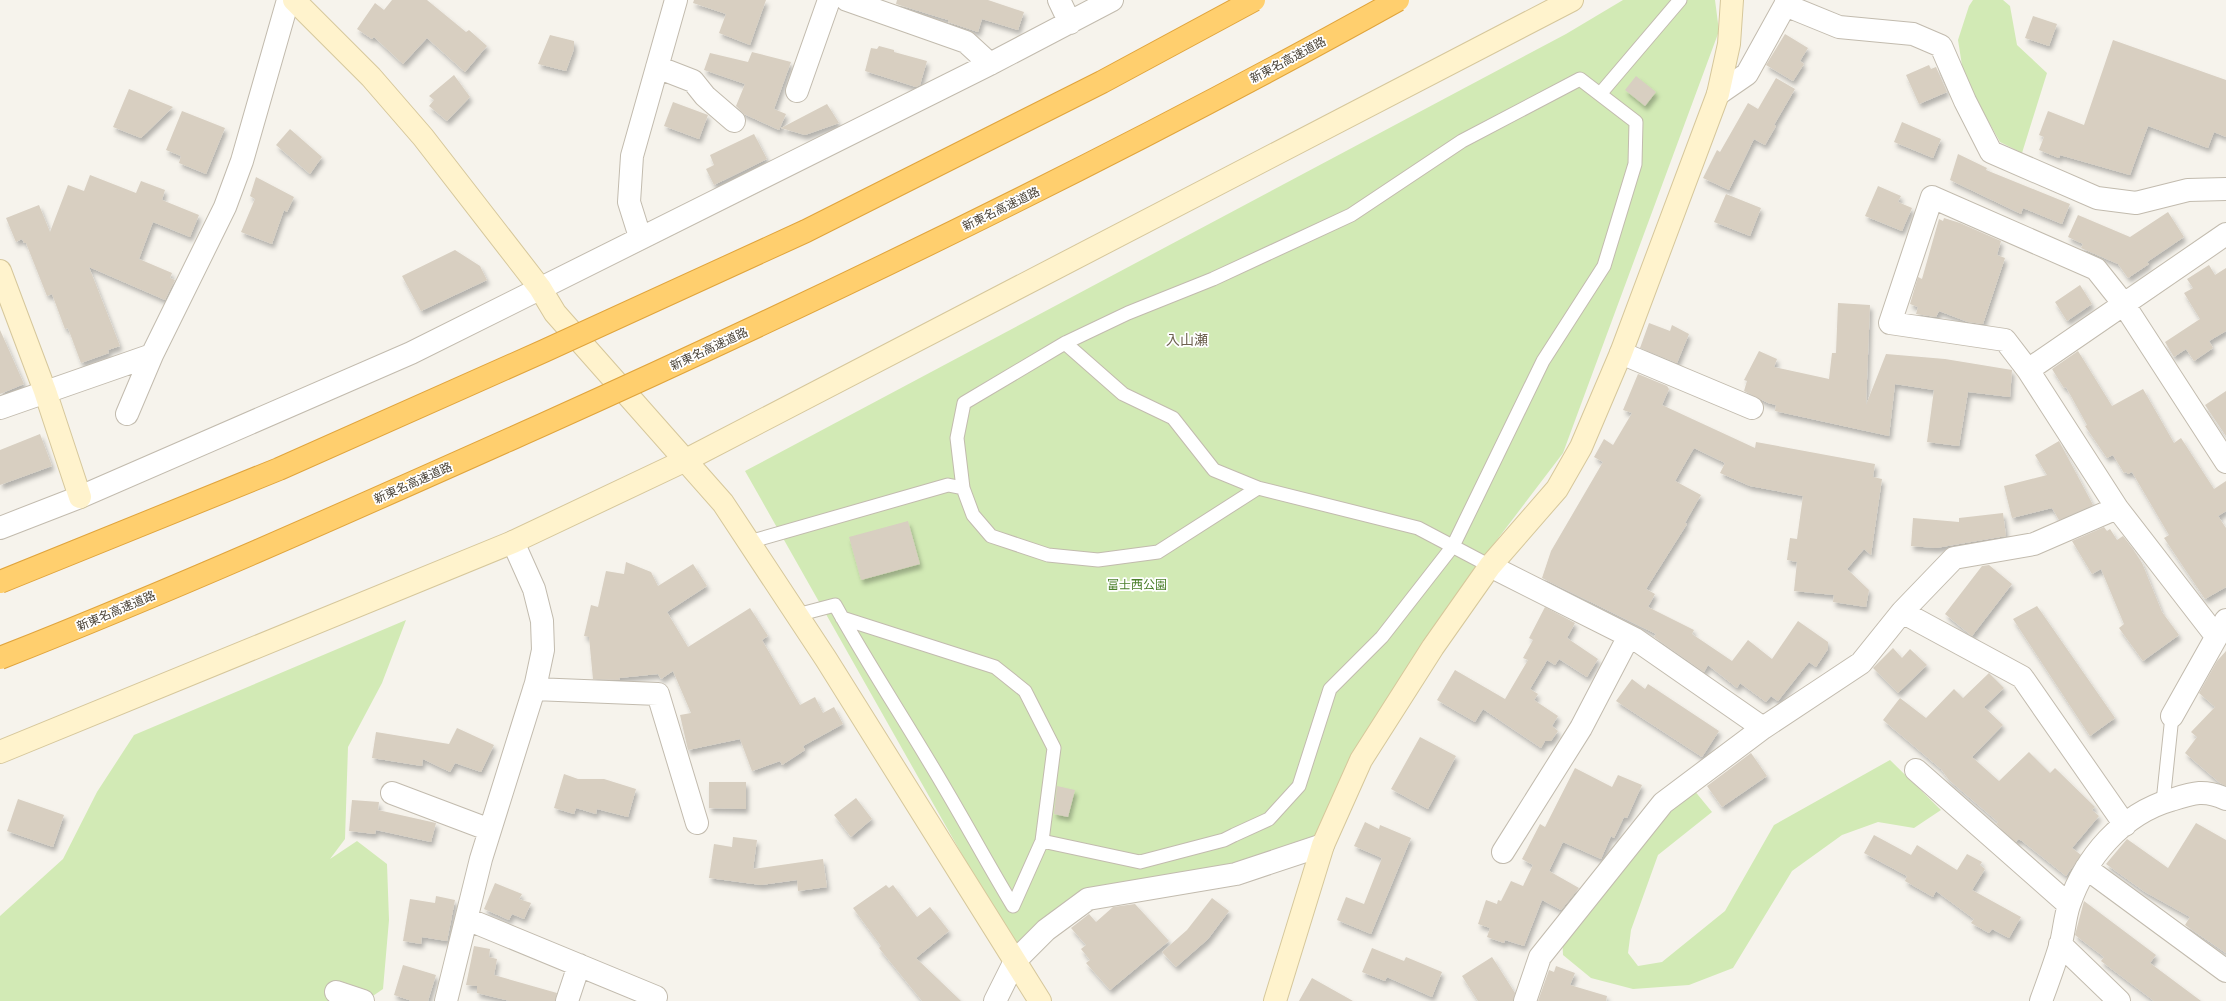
<svg xmlns="http://www.w3.org/2000/svg" width="2226" height="1001" viewBox="0 0 2226 1001" font-family="Raleway,'Noto Sans JP',sans-serif">
	<defs>
		<filter id="shadow"><feDropShadow dx="2.5" dy="4.5" stdDeviation="2" flood-color="#0004"/></filter>
	</defs>
	<rect width="100%" height="100%" fill="#f6f3ec"/>
	<!-- green -->
	<path fill="#d2eab5" d="M 1623,0 L 1715,0 L 1719,31 L 1563,453 L 1487,553 L 1315,847 L 1090,891 L 1016,950 L 745,471 L 1566,34 Z
		M 1973,0 L 2003,0 L 2010,6 L 2017,45 L 2047,73 L 2022,153 L 2000,142 L 1964,78 L 1958,40 L 1969,6 Z
		M 406,620 L 382,683 L 348,747 L 345,839 L 330,859 L 357,841 L 387,864 L 389,920 L 383,989 L 367,1000 L 358,1001 L 0,1001 L 0,916 L 63,859 L 97,792 L 134,735 Z
		M 1890,760 L 1941,810 L 1914,828 L 1878,822 L 1842,835 L 1792,871 L 1733,968 L 1689,985 L 1633,989 L 1591,978 L 1563,955 L 1562,935 L 1689,784 L 1712,812 L 1658,855 L 1631,930 L 1628,953 L 1638,966 L 1662,962 L 1725,911 L 1774,825 Z"/>
	<!-- building -->
	<path fill="#d8cfc1" filter="url(#shadow)" d="M 392,0 L 427,0 L 466,32 L 469,30 L 487,46 L 465,72 L 427,38 L 403,64 L 374,37 L 372,39 L 357,29 L 375,3 L 384,10 Z
		M 694,0 L 766,0 L 750,45 L 719,33 L 726,14 L 693,3 Z
		M 897,0 L 988,0 L 1024,12 L 1018,30 L 982,19 L 978,32 L 948,22 L 948,20 L 896,4 Z
		M 2033,16 L 2057,24 L 2049,46 L 2025,38 Z
		M 1785,34 L 1808,48 L 1800,61 L 1804,64 L 1793,81 L 1766,65 Z
		M 550,35 L 574,41 L 574,49 L 566,71 L 538,64 Z
		M 2113,40 L 2226,80 L 2226,137 L 2214,132 L 2208,148 L 2148,126 L 2130,175 L 2060,155 L 2059,158 L 2039,150 L 2044,137 L 2039,135 L 2048,111 L 2084,125 Z
		M 879,46 L 894,50 L 894,52 L 927,61 L 920,85 L 916,87 L 865,71 L 871,48 L 877,49 Z
		M 752,52 L 791,62 L 774,109 L 786,114 L 779,130 L 744,114 L 736,106 L 745,84 L 704,70 L 710,53 L 748,62 Z
		M 1929,65 L 1931,69 L 1936,67 L 1947,92 L 1919,104 L 1906,75 Z
		M 454,75 L 470,97 L 447,121 L 429,106 L 434,100 L 429,96 Z
		M 1636,76 L 1656,92 L 1645,106 L 1625,90 Z
		M 1776,78 L 1795,89 L 1774,125 L 1776,126 L 1765,145 L 1754,139 L 1729,190 L 1703,178 L 1717,150 L 1720,152 L 1748,103 L 1758,109 Z
		M 129,89 L 173,107 L 141,138 L 113,127 Z
		M 673,102 L 708,115 L 699,139 L 664,126 Z
		M 827,104 L 839,123 L 805,135 L 781,128 Z
		M 182,111 L 225,128 L 206,174 L 179,163 L 181,156 L 166,150 Z
		M 1902,122 L 1941,139 L 1933,158 L 1894,142 Z
		M 290,129 L 322,157 L 310,174 L 276,145 Z
		M 754,134 L 767,159 L 714,185 L 706,169 L 714,165 L 710,155 Z
		M 1958,154 L 1987,168 L 1986,170 L 2070,204 L 2062,224 L 2023,208 L 2021,214 L 1950,180 Z
		M 90,175 L 136,193 L 141,181 L 165,190 L 162,200 L 199,215 L 190,237 L 153,222 L 139,259 L 172,273 L 170,278 L 175,280 L 165,300 L 89,267 L 120,346 L 108,350 L 109,353 L 81,363 L 68,328 L 65,329 L 52,294 L 47,296 L 26,243 L 24,243 L 22,239 L 16,242 L 6,218 L 39,205 L 50,232 L 68,185 L 84,191 Z
		M 256,177 L 294,197 L 287,212 L 284,210 L 272,244 L 241,232 L 255,199 L 250,196 Z
		M 1878,186 L 1901,196 L 1898,202 L 1912,208 L 1902,231 L 1865,216 Z
		M 1726,194 L 1761,208 L 1750,236 L 1714,222 Z
		M 2168,212 L 2184,237 L 2147,262 L 2149,264 L 2128,278 L 2118,264 L 2081,248 L 2083,244 L 2068,237 L 2078,215 L 2130,237 Z
		M 1944,218 L 1960,223 L 2001,241 L 1997,255 L 2005,258 L 1983,324 L 1968,322 L 1939,311 L 1936,317 L 1916,314 L 1918,307 L 1910,304 L 1918,277 L 1922,279 L 1939,219 L 1943,221 Z
		M 455,250 L 480,266 L 487,280 L 421,311 L 402,276 Z
		M 2209,265 L 2215,275 L 2226,268 L 2226,331 L 2209,341 L 2213,348 L 2194,361 L 2186,349 L 2174,357 L 2165,342 L 2200,319 L 2184,293 L 2193,288 L 2187,279 Z
		M 2080,285 L 2092,304 L 2067,321 L 2055,302 Z
		M 1838,303 L 1870,305 L 1866,405 L 1886,354 L 1945,359 L 2012,370 L 2010,397 L 1968,392 L 1959,446 L 1927,442 L 1934,390 L 1895,384 L 1889,436 L 1775,411 L 1776,405 L 1768,403 L 1744,391 L 1747,381 L 1744,380 L 1759,351 L 1777,359 L 1774,367 L 1829,379 L 1832,353 L 1836,353 Z
		M 1649,323 L 1670,331 L 1672,325 L 1689,334 L 1677,363 L 1640,348 Z
		M 0,330 L 24,384 L 0,394 Z
		M 2078,351 L 2112,406 L 2143,389 L 2174,443 L 2181,438 L 2214,489 L 2226,481 L 2226,511 L 2218,516 L 2226,528 L 2226,587 L 2205,599 L 2164,538 L 2169,535 L 2132,472 L 2128,474 L 2126,472 L 2124,473 L 2113,455 L 2107,458 L 2085,426 L 2087,425 L 2066,387 L 2064,388 L 2052,369 Z
		M 1638,374 L 1667,386 L 1669,389 L 1662,405 L 1755,448 L 1756,442 L 1875,464 L 1873,477 L 1882,479 L 1871,555 L 1864,549 L 1847,569 L 1869,590 L 1866,607 L 1833,602 L 1834,595 L 1794,591 L 1797,562 L 1787,560 L 1790,538 L 1797,539 L 1803,496 L 1750,486 L 1720,473 L 1725,463 L 1694,448 L 1675,481 L 1701,495 L 1685,523 L 1687,524 L 1646,589 L 1655,594 L 1648,607 L 1694,630 L 1692,634 L 1732,661 L 1748,640 L 1772,659 L 1798,621 L 1828,642 L 1828,649 L 1816,667 L 1809,662 L 1778,701 L 1771,696 L 1766,702 L 1740,683 L 1737,688 L 1708,665 L 1704,672 L 1654,637 L 1656,634 L 1542,578 L 1551,551 L 1603,462 L 1594,457 L 1604,439 L 1613,445 L 1632,413 L 1623,410 Z
		M 2226,391 L 2226,436 L 2205,405 Z
		M 40,434 L 52,466 L 0,485 L 0,450 Z
		M 2059,441 L 2093,505 L 2059,520 L 2052,508 L 2012,518 L 2004,486 L 2047,475 L 2035,455 Z
		M 2003,513 L 2006,536 L 1936,548 L 1911,546 L 1913,518 L 1959,522 L 1959,518 Z
		M 908,521 L 920,564 L 861,580 L 849,537 Z
		M 2104,527 L 2107,531 L 2110,529 L 2117,540 L 2123,536 L 2133,549 L 2142,563 L 2162,612 L 2179,635 L 2143,661 L 2119,628 L 2124,624 L 2101,569 L 2092,574 L 2072,541 Z
		M 626,562 L 651,572 L 658,586 L 693,564 L 707,586 L 667,612 L 688,647 L 750,608 L 768,636 L 762,640 L 800,705 L 815,697 L 823,713 L 834,707 L 843,724 L 803,746 L 805,750 L 782,765 L 780,761 L 752,771 L 740,739 L 688,750 L 680,715 L 691,713 L 673,671 L 661,679 L 658,674 L 619,678 L 620,680 L 593,679 L 589,637 L 584,636 L 591,605 L 598,607 L 606,571 L 624,574 Z
		M 1989,565 L 2012,584 L 1972,636 L 1945,614 L 1982,566 Z
		M 2037,606 L 2115,718 L 2090,736 L 2013,619 Z
		M 1545,607 L 1575,623 L 1567,638 L 1598,659 L 1587,677 L 1559,659 L 1555,665 L 1547,660 L 1545,664 L 1530,689 L 1538,694 L 1534,700 L 1558,716 L 1552,726 L 1558,731 L 1551,741 L 1545,741 L 1541,748 L 1483,709 L 1475,722 L 1437,700 L 1455,670 L 1505,699 L 1528,660 L 1523,658 L 1533,640 L 1529,638 Z
		M 1893,648 L 1902,658 L 1910,649 L 1927,665 L 1898,693 L 1873,668 Z
		M 2226,651 L 2226,786 L 2220,783 L 2185,753 L 2197,737 L 2191,732 L 2215,707 L 2199,693 L 2217,661 Z
		M 1989,673 L 2004,688 L 1984,707 L 2003,725 L 1972,757 L 1999,781 L 2029,752 L 2050,773 L 2055,768 L 2095,807 L 2092,810 L 2099,816 L 2072,848 L 2081,855 L 2066,876 L 2022,841 L 2018,839 L 2016,842 L 1996,824 L 1998,822 L 1949,780 L 1941,769 L 1883,720 L 1900,698 L 1926,718 L 1954,689 L 1963,698 Z
		M 1632,679 L 1645,689 L 1648,684 L 1719,731 L 1702,757 L 1616,701 Z
		M 457,728 L 494,745 L 481,772 L 455,763 L 450,772 L 423,759 L 422,766 L 372,758 L 376,732 L 449,744 Z
		M 1420,737 L 1456,756 L 1428,809 L 1391,789 Z
		M 1751,753 L 1767,776 L 1722,807 L 1707,786 Z
		M 1575,768 L 1612,787 L 1618,775 L 1642,785 L 1627,818 L 1624,817 L 1614,838 L 1611,836 L 1601,859 L 1563,842 L 1549,871 L 1579,888 L 1561,910 L 1542,900 L 1524,946 L 1505,940 L 1504,943 L 1487,937 L 1490,928 L 1478,924 L 1486,900 L 1497,904 L 1498,900 L 1501,901 L 1511,881 L 1523,886 L 1533,865 L 1522,859 L 1540,824 L 1545,827 Z
		M 564,774 L 578,779 L 604,779 L 636,789 L 628,817 L 597,809 L 596,814 L 576,808 L 574,814 L 554,808 Z
		M 709,782 L 746,782 L 746,809 L 709,808 Z
		M 1057,786 L 1075,790 L 1068,817 L 1054,814 Z
		M 856,798 L 872,819 L 851,837 L 834,815 Z
		M 18,799 L 64,815 L 53,847 L 7,831 Z
		M 352,800 L 379,802 L 378,810 L 436,823 L 431,842 L 376,830 L 375,834 L 349,831 Z
		M 1365,822 L 1379,829 L 1380,825 L 1411,838 L 1371,934 L 1337,920 L 1346,897 L 1364,904 L 1382,858 L 1354,846 Z
		M 2196,823 L 2226,840 L 2226,953 L 2185,925 L 2190,917 L 2145,892 L 2106,864 L 2127,839 L 2168,868 Z
		M 1874,835 L 1911,855 L 1917,845 L 1957,870 L 1967,854 L 1982,862 L 1980,865 L 1985,869 L 1972,890 L 2021,917 L 2009,938 L 1992,929 L 1989,933 L 1971,923 L 1974,919 L 1936,891 L 1933,897 L 1905,881 L 1907,876 L 1864,853 Z
		M 733,837 L 757,840 L 753,869 L 823,859 L 827,887 L 798,891 L 797,880 L 761,885 L 709,878 L 714,844 L 732,847 Z
		M 495,883 L 522,894 L 519,899 L 531,903 L 524,919 L 512,914 L 509,920 L 484,909 Z
		M 886,885 L 889,888 L 893,885 L 917,917 L 930,907 L 949,931 L 916,958 L 961,1001 L 922,1001 L 879,948 L 881,946 L 853,908 Z
		M 436,896 L 455,900 L 447,941 L 422,937 L 421,944 L 403,941 L 410,899 L 435,903 Z
		M 1212,898 L 1229,911 L 1208,939 L 1176,967 L 1162,952 L 1187,930 Z
		M 2084,901 L 2156,955 L 2150,963 L 2201,1001 L 2154,1001 L 2101,961 L 2104,957 L 2075,935 Z
		M 1135,904 L 1169,941 L 1110,990 L 1086,963 L 1090,960 L 1081,949 L 1086,945 L 1071,928 L 1089,914 L 1096,922 L 1113,907 Z
		M 474,946 L 490,949 L 489,957 L 497,959 L 494,975 L 557,993 L 555,1001 L 510,1001 L 477,993 L 477,986 L 466,985 Z
		M 1372,948 L 1404,961 L 1406,957 L 1442,972 L 1432,997 L 1387,977 L 1385,981 L 1362,972 Z
		M 1492,957 L 1515,993 L 1513,1001 L 1478,1001 L 1462,976 Z
		M 403,965 L 436,975 L 428,1001 L 412,1001 L 394,995 Z
		M 1556,966 L 1575,973 L 1570,985 L 1607,996 L 1606,1001 L 1538,1001 L 1549,970 L 1554,972 Z
		M 1312,978 L 1353,1001 L 1299,1001 Z"/>
	<g fill="none" stroke-linecap="round" stroke-linejoin="round">
		<!-- lane casing -->
		<g stroke="#c2bbae" stroke-width="15">
			<path id="lane" d="M 1600,94 L 1680,0
				M 963,488 L 957,438 L 964,403 L 1065,343 L 1123,394 L 1173,418 L 1214,470 L 1258,488
				M 749,542 L 948,485 L 963,488 L 973,515 L 991,536 L 1048,555 L 1098,560 L 1158,552 L 1258,488 L 1418,528 L 1490,566
				M 797,615 L 835,605 C 870,668 910,728 946,790 C 969,829 990,868 1013,906 L 1042,841 L 1140,862 L 1224,840 L 1234,835 L 1269,819 L 1299,786 L 1330,689 L 1382,637 L 1453,546 L 1543,361 L 1604,266 L 1635,164 L 1636,122 L 1580,79 L 1462,141 L 1351,215 L 1213,279 L 1128,313 L 1065,343
				M 842,618 L 995,667 L 1025,691 L 1054,748 L 1042,841
				M 2163,802 L 2172,716"/>
		</g>
		<!-- street casing -->
		<g stroke="#c2bbae" stroke-width="24">
			<path id="street" d="M 847,0 L 966,42 L 990,64
				M 1059,0 L 1070,23
				M 1785,5 L 1839,27 L 1913,34 L 1941,46 L 1965,101 L 1991,152 L 2097,198 L 2136,203 L 2188,190 L 2226,189
				M 657,67 L 693,81 L 705,96 L 734,121
				M 797,91 L 829,0
				M 1718,94 L 1747,74 L 1788,0
				M 640,237 L 629,202 L 632,156 L 676,0
				M 1621,353 L 1752,408
				M 2028,370 L 2005,340 L 1890,323 L 1932,197 L 2096,269 L 2123,303 L 2226,462
				M 0,408 L 152,355
				M 127,414 L 152,355 L 225,207 L 242,161 L 288,0
				M 2117,508 L 2034,544 L 1954,558 L 1902,612 L 2022,677 L 2125,825
				M 0,528 L 80,497 L 411,353 L 990,64 L 1112,0
				M 1490,566 L 1635,639 L 1763,728
				M 2216,636 L 2117,508 L 2028,370 L 2226,234
				M 534,689 L 658,694 L 697,823
				M 2172,716 L 2226,620
				M 1916,770 L 2069,905
				M 392,793 L 490,830
				M 1503,852 L 1581,728 L 1629,636
				M 2086,868 L 2226,971
				M 467,919 L 656,997
				M 2060,944 L 2119,1001
				M 336,992 L 363,1001
				M 446,1001 L 481,859 L 536,683 L 543,650 L 542,621 L 534,589 L 513,542
				M 567,1001 L 579,965
				M 995,1001 L 1015,961 L 1046,930 L 1088,899 L 1236,874 L 1323,845
				M 1525,1001 L 1540,957 L 1663,803 L 1763,728 L 1861,663 L 1902,612
				M 2041,1001 C 2048,982 2055,963 2061,943 C 2064,931 2065,917 2069,905 C 2085,858 2122,814 2171,800 C 2193,793 2204,789 2226,799"/>
		</g>
		<!-- secondary casing -->
		<g stroke="#d6c79b" stroke-width="24">
			<path id="secondary" d="M 294,0 L 371,77 L 423,137 L 540,288 L 555,313 L 723,503 L 826,659 L 1040,1001
				M 0,271 L 45,391 L 80,497
				M 0,752 L 513,542 L 686,460 L 1572,0
				M 1275,1001 L 1323,845 L 1361,760 L 1433,647 L 1490,566 L 1557,489 L 1581,447 L 1621,353 L 1718,94 L 1729,44 L 1732,0"/>
		</g>
		<!-- lane -->
		<use href="#lane" stroke="#fff" stroke-width="13"/>
		<!-- street -->
		<use href="#street" stroke="#fff" stroke-width="22"/>
		<!-- secondary -->
		<use href="#secondary" stroke="#fff3cd" stroke-width="22"/>
		<!-- highway-bridge casing -->
		<g stroke="#e0a43c" stroke-width="24" stroke-linecap="butt">
			<path id="highway-bridge" d="M 0,582 L 279,469 L 544,351 L 806,231 L 1102,82 L 1254,0
				M 0,658 C 183,586 363,505 542,425 C 833,294 1120,155 1398,0"/>
		</g>
		<!-- highway-bridge -->
		<use href="#highway-bridge" stroke="#ffcf6e" stroke-width="22"/>
	</g>
	<g text-anchor="middle" stroke-width="3.5" stroke-linejoin="round" paint-order="stroke">
		<!-- street labels -->
		<g font-size="12" fill="#4b4439" stroke="#fff">
			<text transform="translate(1288 60) rotate(-28)" y="4">新東名高速道路</text>
			<text transform="translate(1001 209) rotate(-26)" y="4">新東名高速道路</text>
			<text transform="translate(709 349) rotate(-25)" y="4">新東名高速道路</text>
			<text transform="translate(413 483) rotate(-24)" y="4">新東名高速道路</text>
			<text transform="translate(116 611) rotate(-23)" y="4">新東名高速道路</text>
		</g>
		<!-- park labels -->
		<g font-size="12" fill="#4a7f2a" stroke="#fff">
			<text x="1137" y="589">富士西公園</text>
		</g>
		<!-- quarter labels -->
		<g font-size="14" fill="#6e6250" stroke="#fff">
			<text x="1187" y="345">入山瀬</text>
		</g>
	</g>
</svg>
